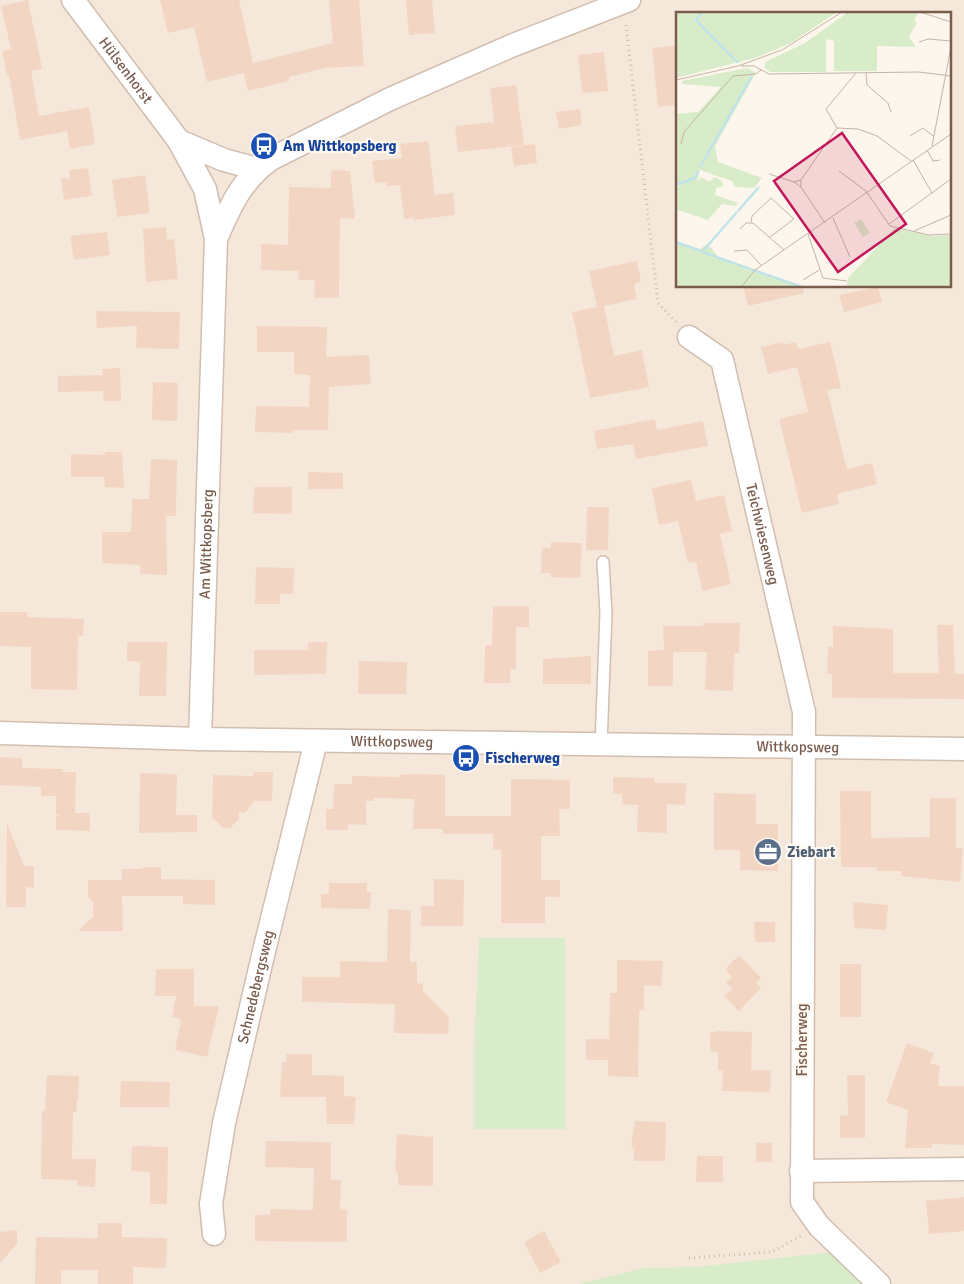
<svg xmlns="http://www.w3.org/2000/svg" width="964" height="1284" viewBox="0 0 964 1284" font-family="Signika,sans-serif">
	<rect width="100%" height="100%" fill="#fdf6ec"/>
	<!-- residential -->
	<path fill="#f5e8da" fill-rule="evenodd" d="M 0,0 L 964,0 L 964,1284 L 0,1284 ZM 678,14 L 950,14 L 950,286 L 678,286 Z"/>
	<!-- green -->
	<path fill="#d8ecc9" d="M 479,938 L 565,938 L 565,1129 L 474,1129 L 474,1049 Z
		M 834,1252 L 864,1284 L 578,1284 L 644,1268 L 694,1267 Z"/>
	<!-- building -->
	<path fill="#f3d5c3" d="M 28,0 L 42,69 L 31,71 L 39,116 L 89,107 L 95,144 L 70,149 L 67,131 L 20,140 L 9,75 L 7,75 L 2,51 L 11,49 L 1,6 Z
		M 160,0 L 239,0 L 253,63 L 333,43 L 329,0 L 359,0 L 364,66 L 325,68 L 289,77 L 289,81 L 248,91 L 244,73 L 207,82 L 194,27 L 168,33 Z
		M 406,0 L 432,0 L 435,33 L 409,35 Z
		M 678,45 L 678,105 L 658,107 L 652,48 Z
		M 604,52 L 608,91 L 582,93 L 578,55 Z
		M 516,85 L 524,145 L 458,152 L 455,126 L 494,122 L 490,88 Z
		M 580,109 L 582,125 L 559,129 L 556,112 Z
		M 428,141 L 435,195 L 453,193 L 455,215 L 414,220 L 414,218 L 404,219 L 400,185 L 387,186 L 387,182 L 375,183 L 372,161 L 402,158 L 400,144 Z
		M 535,144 L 537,163 L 514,166 L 511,147 Z
		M 88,168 L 92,196 L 64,200 L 61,179 L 70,178 L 69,170 Z
		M 331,170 L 350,171 L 355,219 L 340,218 L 339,298 L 314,298 L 315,280 L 298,280 L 299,271 L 261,270 L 261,244 L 288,245 L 289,187 L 331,188 Z
		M 145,175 L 150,213 L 117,217 L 112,180 Z
		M 166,227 L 167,240 L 174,239 L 178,279 L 146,282 L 143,229 Z
		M 107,232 L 110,255 L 74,260 L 70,236 Z
		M 637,261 L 641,282 L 634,284 L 637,299 L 604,306 L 614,356 L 642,350 L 649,387 L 590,398 L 572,312 L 597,307 L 589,271 Z
		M 743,286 L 803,286 L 804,293 L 748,306 Z
		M 878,287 L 882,302 L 844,312 L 839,295 Z
		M 96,311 L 180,312 L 179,349 L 136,348 L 137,326 L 97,328 Z
		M 257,326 L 327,327 L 326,357 L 369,355 L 371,384 L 329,387 L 328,430 L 293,430 L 293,433 L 255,432 L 256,406 L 309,407 L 310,375 L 294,374 L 294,352 L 257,352 Z
		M 783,342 L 783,345 L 796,342 L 798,349 L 830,342 L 841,388 L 827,390 L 847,469 L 872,463 L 877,484 L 837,494 L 839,504 L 802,513 L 779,419 L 808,412 L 797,367 L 768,374 L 761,347 Z
		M 120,368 L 121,401 L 104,401 L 103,391 L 58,392 L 58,376 L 103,375 L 102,369 Z
		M 153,382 L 178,383 L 177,421 L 152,420 Z
		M 655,419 L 657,430 L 703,421 L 708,446 L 636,459 L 633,444 L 597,449 L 594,431 Z
		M 105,452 L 122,452 L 124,488 L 105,487 L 104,477 L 71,477 L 71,454 L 105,455 Z
		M 151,459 L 177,460 L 176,516 L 166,516 L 167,575 L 140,574 L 140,565 L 102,563 L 102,532 L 131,532 L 132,499 L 149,499 Z
		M 308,472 L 343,473 L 343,489 L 308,489 Z
		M 691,480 L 696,501 L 724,495 L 732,531 L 720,534 L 731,584 L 702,591 L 696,562 L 688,563 L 678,521 L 659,525 L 652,488 Z
		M 254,487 L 292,487 L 292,514 L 253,513 Z
		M 587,507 L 609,507 L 608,550 L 586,550 Z
		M 551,542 L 582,543 L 580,578 L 551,577 L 551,573 L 541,573 L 542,548 L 551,548 Z
		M 256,567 L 294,568 L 293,594 L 280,594 L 280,604 L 255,604 Z
		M 493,606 L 529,606 L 529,627 L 516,627 L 516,669 L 510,669 L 510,683 L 484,683 L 485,645 L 492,646 Z
		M 0,612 L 27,612 L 27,617 L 84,619 L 83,636 L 78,636 L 77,690 L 31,689 L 31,647 L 0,646 Z
		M 703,623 L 740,623 L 739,653 L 734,653 L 733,691 L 705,690 L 707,652 L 673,652 L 673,686 L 648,686 L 648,651 L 664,650 L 663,626 L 703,626 Z
		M 937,625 L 953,625 L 955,674 L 964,674 L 964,699 L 832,698 L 832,674 L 827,674 L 828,647 L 833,647 L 833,626 L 893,629 L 893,673 L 939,673 Z
		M 127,642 L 167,642 L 166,696 L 139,696 L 140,662 L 127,661 Z
		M 308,642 L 327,642 L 326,674 L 254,675 L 254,650 L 308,650 Z
		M 591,656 L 591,684 L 543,684 L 543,659 Z
		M 359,661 L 407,662 L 406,694 L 358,694 Z
		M 0,757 L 22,758 L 22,768 L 63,769 L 62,772 L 76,772 L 75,813 L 90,813 L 90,831 L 56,830 L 56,817 L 60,815 L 56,815 L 56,796 L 41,796 L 41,787 L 0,785 Z
		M 254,772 L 273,772 L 272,801 L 254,801 L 245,813 L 239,812 L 239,819 L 230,828 L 223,828 L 212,817 L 213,775 L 253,776 Z
		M 140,773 L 177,774 L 176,815 L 197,815 L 197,832 L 139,833 Z
		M 414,774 L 445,775 L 445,816 L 511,816 L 511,779 L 570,780 L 570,809 L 559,809 L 560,836 L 541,836 L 541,880 L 560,880 L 560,897 L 545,897 L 545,923 L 501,923 L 501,850 L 493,850 L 493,834 L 443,834 L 443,829 L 413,829 L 414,799 L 374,798 L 374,801 L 366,801 L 366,825 L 348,824 L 348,830 L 326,830 L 326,809 L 333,809 L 334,784 L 352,784 L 352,776 L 400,777 L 400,775 Z
		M 613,777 L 655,778 L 654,783 L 686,783 L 685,805 L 667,804 L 667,833 L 637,832 L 638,805 L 622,804 L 622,794 L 613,794 Z
		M 840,791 L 871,791 L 871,838 L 930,837 L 930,798 L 956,798 L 956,848 L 963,849 L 960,882 L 901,876 L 902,871 L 877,871 L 877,867 L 841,867 Z
		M 714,793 L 756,794 L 756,824 L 778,824 L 778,871 L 740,870 L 740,850 L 714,850 Z
		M 7,823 L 24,866 L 34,866 L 34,888 L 26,887 L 26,907 L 6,907 Z
		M 143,867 L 161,867 L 161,879 L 215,880 L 215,905 L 183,904 L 183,896 L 122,896 L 123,931 L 78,931 L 93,917 L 93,902 L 88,897 L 88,880 L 122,880 L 122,869 L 143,869 Z
		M 434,879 L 464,880 L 463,926 L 421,926 L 421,906 L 434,906 Z
		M 329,883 L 367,883 L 367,892 L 371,892 L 370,909 L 321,908 L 321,894 L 329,894 Z
		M 853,902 L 888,905 L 886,930 L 854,928 Z
		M 388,909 L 411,910 L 410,962 L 417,962 L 417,983 L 423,984 L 423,991 L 449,1017 L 448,1034 L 394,1033 L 395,1004 L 302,1002 L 302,977 L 340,977 L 340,961 L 387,962 Z
		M 754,922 L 775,922 L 775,942 L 755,942 Z
		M 739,955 L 761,978 L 756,983 L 761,988 L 739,1011 L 724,996 L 732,989 L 726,983 L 732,977 L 725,969 Z
		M 617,960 L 663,961 L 661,986 L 644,985 L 644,1010 L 639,1010 L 638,1077 L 608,1076 L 608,1060 L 586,1060 L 586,1039 L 609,1039 L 610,993 L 617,993 Z
		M 840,964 L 861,964 L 861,1017 L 840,1017 Z
		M 156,969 L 194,969 L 194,1006 L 219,1006 L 207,1057 L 175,1050 L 181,1019 L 172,1017 L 176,996 L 155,996 Z
		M 719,1031 L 752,1032 L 751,1070 L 771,1070 L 770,1092 L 722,1091 L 723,1071 L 718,1070 L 718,1052 L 710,1051 L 710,1033 Z
		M 907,1043 L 934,1053 L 930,1063 L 940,1066 L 938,1086 L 964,1086 L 964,1145 L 932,1144 L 932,1148 L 905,1148 L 908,1110 L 886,1102 Z
		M 286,1054 L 312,1054 L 312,1075 L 344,1076 L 344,1096 L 356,1097 L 354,1124 L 327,1124 L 326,1097 L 280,1097 L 282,1062 L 287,1062 Z
		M 47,1075 L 79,1076 L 78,1100 L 77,1100 L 76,1112 L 73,1112 L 72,1159 L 96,1159 L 95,1187 L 77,1186 L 77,1180 L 41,1179 L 42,1111 L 45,1111 Z
		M 847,1075 L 865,1075 L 865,1138 L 840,1138 L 840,1116 L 848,1115 Z
		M 121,1081 L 170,1082 L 169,1107 L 120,1107 Z
		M 635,1121 L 666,1122 L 665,1161 L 634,1161 L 634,1149 L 631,1146 Z
		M 397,1134 L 433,1137 L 433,1186 L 398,1185 L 398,1173 L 395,1170 Z
		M 266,1141 L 331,1142 L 331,1180 L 341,1180 L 340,1210 L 347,1210 L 347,1242 L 255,1241 L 255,1215 L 270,1215 L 270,1209 L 313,1210 L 314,1168 L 265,1167 Z
		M 756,1143 L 772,1143 L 772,1162 L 756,1162 Z
		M 132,1146 L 168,1147 L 167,1204 L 150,1204 L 150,1172 L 131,1171 Z
		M 697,1156 L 723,1156 L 723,1182 L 696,1182 Z
		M 964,1197 L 964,1231 L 929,1234 L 926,1201 Z
		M 98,1223 L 122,1223 L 122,1237 L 167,1238 L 166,1268 L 133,1267 L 133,1284 L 98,1284 L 98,1270 L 61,1270 L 61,1284 L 35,1284 L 36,1237 L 98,1238 Z
		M 17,1230 L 17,1244 L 0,1263 L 0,1232 Z
		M 544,1231 L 561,1262 L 540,1273 L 524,1242 Z"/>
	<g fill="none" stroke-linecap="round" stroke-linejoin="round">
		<!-- service casing -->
		<g stroke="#d1beb0" stroke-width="14">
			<path id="service" d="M 601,745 L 606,613 L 603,562"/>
		</g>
		<!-- minor casing -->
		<g stroke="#d1beb0" stroke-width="25">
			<g id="minor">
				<path id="s1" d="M 73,0 L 179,141"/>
				<path d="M 216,239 L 205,189 L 179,141 L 224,160 L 257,169"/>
				<path id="s2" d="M 689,337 L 722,360 L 804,712 L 802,1202 L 819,1226 L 879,1284"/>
				<path id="s3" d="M 0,733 L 200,739 L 964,749"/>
				<path id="s4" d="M 200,739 L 216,239 C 230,207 241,180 271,159 L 390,99 L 511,46 L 629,0"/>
				<path d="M 801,1171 L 964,1169"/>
				<path id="s5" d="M 214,1234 L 211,1204 L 224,1123 L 264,951 L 316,741"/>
			</g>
		</g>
		<!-- path -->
		<path stroke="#d9b8a5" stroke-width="3" stroke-dasharray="1 4" stroke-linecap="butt" d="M 626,25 L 658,303 L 676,322
			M 689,1258 L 772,1252 L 801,1236"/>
		<!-- service -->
		<use href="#service" stroke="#fff" stroke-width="11"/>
		<!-- minor -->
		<use href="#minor" stroke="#fff" stroke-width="22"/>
	</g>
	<!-- icons -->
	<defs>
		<g id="bus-disc" transform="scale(1.4375)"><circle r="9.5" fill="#1a4fb4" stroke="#fffaf3"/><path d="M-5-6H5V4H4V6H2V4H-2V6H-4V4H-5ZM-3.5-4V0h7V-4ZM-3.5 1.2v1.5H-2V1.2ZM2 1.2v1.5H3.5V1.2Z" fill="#fff"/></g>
		<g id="office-disc" transform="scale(1.4375)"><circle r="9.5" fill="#5c6f8a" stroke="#fffaf3"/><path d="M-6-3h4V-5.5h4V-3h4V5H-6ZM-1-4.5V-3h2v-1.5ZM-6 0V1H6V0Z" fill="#fff"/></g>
	</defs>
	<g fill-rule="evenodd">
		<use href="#bus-disc" x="264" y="146"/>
		<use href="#bus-disc" x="466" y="758"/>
		<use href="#office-disc" x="768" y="852"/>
	</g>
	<g text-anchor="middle" stroke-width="4.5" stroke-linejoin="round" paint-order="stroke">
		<!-- street labels -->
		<g font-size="15" fill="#7a5c4d" stroke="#fffaf3">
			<text dy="5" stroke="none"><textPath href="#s1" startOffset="88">Hülsenhorst</textPath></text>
			<text dy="5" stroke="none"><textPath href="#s2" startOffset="219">Teichwiesenweg</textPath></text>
			<text dy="5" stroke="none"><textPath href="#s4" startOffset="195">Am Wittkopsberg</textPath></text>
			<text dy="5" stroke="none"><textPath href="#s3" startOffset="392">Wittkopsweg</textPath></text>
			<text dy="5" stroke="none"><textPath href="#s3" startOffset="798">Wittkopsweg</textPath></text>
			<text dy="5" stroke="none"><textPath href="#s5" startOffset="252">Schnedebergsweg</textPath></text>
			<text transform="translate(802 1040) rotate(-90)" y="5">Fischerweg</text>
		</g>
		<!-- transit labels -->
		<g font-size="15" font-weight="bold" fill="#164399" stroke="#fffaf3" text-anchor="start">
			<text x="283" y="151">Am Wittkopsberg</text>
			<text x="485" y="763">Fischerweg</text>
		</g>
		<!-- service labels -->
		<g font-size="15" font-weight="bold" fill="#4e5e75" stroke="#fffaf3" text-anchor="start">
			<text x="787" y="857">Ziebart</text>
		</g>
	</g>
	<!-- overview -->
	<g transform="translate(676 12)">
		<rect width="275" height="275" fill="#fdf6ec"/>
		<path d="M 0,0 L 161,0 L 115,31 L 79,46 L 0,66 ZM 172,0 L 242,0 L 238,9 L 241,10 L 233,25 L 240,35 L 201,34 L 201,59 L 158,59 L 158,29 L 150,27 L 150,60 L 94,60 L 89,56 L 89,50 L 129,31 ZM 71,56 L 79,60 L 78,64 L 39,134 L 42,150 L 86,166 L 78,176 L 59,175 L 56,169 L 24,158 L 21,170 L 25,165 L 34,170 L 38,165 L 45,168 L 48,174 L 40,176 L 39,183 L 62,191 L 60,194 L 46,192 L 32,208 L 0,197 L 0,175 L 4,174 L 0,172 L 0,102 L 22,100 L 45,75 L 6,72 L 6,69 ZM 185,207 L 194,221 L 187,225 L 178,211 ZM 219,216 L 256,224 L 275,223 L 275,275 L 171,275 L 172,266 ZM 0,229 L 22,238 L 32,232 L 44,247 L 127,275 L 0,275 Z" fill="#d8ecc9"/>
		<path fill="none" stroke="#bfe3e8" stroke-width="2.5" d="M 25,0 L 20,8 L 62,51M 24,155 L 76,64M 0,173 L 19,166 L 22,159M 62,199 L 83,175M 0,230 L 25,239M 27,239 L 61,200M 26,240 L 126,275"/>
		<path fill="none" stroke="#c5b3a7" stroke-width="1" d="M 244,0 L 275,10M 243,30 L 252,27 L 275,29M 65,54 L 78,54 L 93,62 L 243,60 L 275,64M 190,61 L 191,73 L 212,91 L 215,100M 0,68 L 62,54 L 106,38 L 166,0M 161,116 L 150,97 L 180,61M 234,124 L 247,116 L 257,124M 5,132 L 8,120 L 57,64 L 80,62 L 85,58M 256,134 L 275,35M 251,138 L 257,149 L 264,148M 237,148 L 256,181M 163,159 L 190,179 L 214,214 L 253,223 L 275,222M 93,162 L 118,170M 125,168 L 118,170 L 125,175M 157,206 L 174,245M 75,210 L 76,204 L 95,186 L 118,207 L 94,225M 149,211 L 125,175 L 125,168 L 161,116 L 182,117 L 201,124 L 235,149M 213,212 L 275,167M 64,217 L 70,211 L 77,211 L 108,238M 238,219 L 275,203M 132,222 L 147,266 L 171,269M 58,239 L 71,238 L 86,254M 127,268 L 143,258M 66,274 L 79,258 L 275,122"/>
		<path fill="#c2185b" fill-opacity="0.15" stroke="#c2185b" stroke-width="2.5" d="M 166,121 L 230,212 L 162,260 L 98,169 Z"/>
		<rect width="275" height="275" fill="none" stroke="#7a5c4d" stroke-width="2.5"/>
	</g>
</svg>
